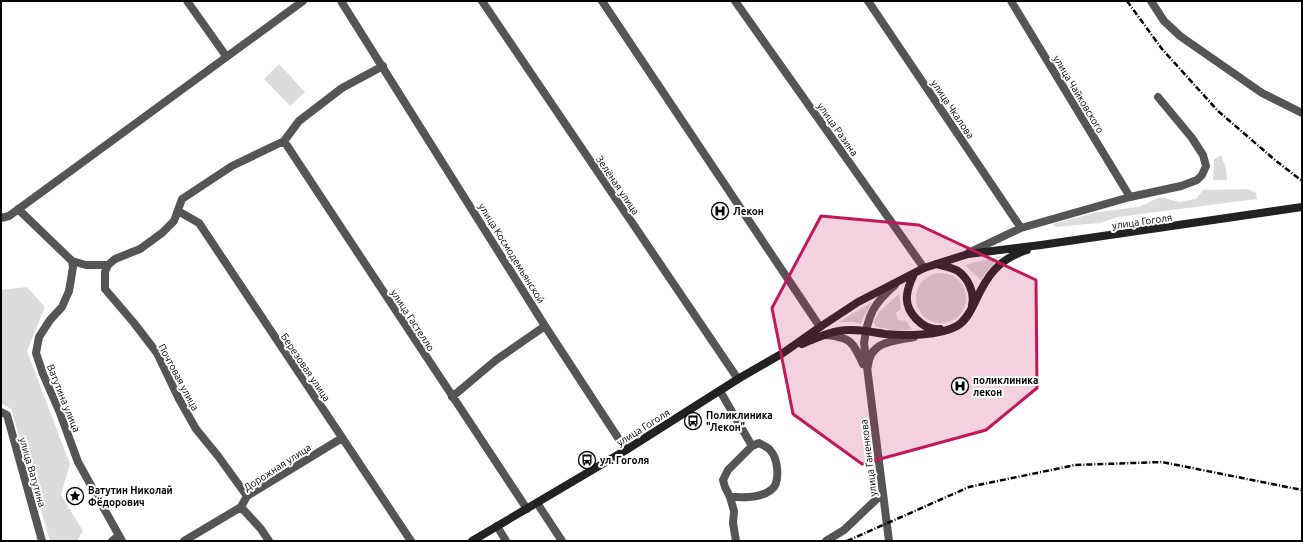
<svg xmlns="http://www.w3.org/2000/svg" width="1303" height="542" viewBox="0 0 1303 542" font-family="Ubuntu,sans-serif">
	<rect width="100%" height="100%" fill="#fff"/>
	<!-- green -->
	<path fill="#dcdcdc" d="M 279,64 L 305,92 L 290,106 L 264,79 Z
		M 1221,155 L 1226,168 L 1227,180 L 1213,180 L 1214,159 Z
		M 1248,189 L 1256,193 L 1257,199 L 1118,217 L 1100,223 L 1055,227 L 1053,224 L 1098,212 L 1139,207 L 1160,197 L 1179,202 L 1196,199 L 1203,190 Z
		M 1001,256 L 990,267 L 981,280 L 965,265 Z
		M916 298a25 25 0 1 1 50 0a25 25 0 1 1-50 0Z
		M 27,287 L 45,307 L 27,351 L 70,464 L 61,495 L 83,531 L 77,541 L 50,541 L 11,409 L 1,403 L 1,290 Z
		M 899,294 L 901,309 L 896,313 L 898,320 L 906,321 L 912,330 L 894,330 L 877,327 L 873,322 L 880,311 Z
		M 872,302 L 863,318 L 861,324 L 854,322 L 839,322 Z"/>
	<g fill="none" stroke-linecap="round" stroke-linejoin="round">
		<!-- minor -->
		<path stroke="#555" stroke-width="8" d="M 187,1 L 226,56
			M 341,1 L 545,326 L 626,450
			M 482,1 L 738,379
			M 602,1 L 820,327
			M 868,1 L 1021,228
			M 1011,1 L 1130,197
			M 1151,1 L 1164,21 L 1180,36 L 1262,93 L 1302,113
			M 284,141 L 527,509
			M 18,209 L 72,261 L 86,265 L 108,265 L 115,259 L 140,249 L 162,233 L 174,221 L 182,199 L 232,166 L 284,141 L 299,121 L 342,88 L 383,66
			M 178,211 L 199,223 L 411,541
			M 1,218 L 9,216 L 303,1
			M 968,253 L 1021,228 L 1130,197 L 1181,186 L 1197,180 L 1202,175 L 1206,166 L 1203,155 L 1192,138 L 1158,97
			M 72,261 L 73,267 L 69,291 L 62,307 L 50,320 L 39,337 L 36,353 L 43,374 L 60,413 L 78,462 L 122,541
			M 108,265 L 105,272 L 105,289 L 134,323 L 157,353 L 179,399 L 196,429 L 218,456 L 247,496
			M 720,391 L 752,446 L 728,470 L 723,480 L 725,487 L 730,497 L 734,511 L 733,523 L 736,541
			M 452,397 L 496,360 L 545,326
			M 1,412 L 7,415 L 42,541
			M 730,497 C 743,497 759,499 771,490 C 781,483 778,458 770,450 C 768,447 762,445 759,443 L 752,446
			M 537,503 L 562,541
			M 241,507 L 261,529 L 269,541
			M 497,526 L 506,541
			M 112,541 L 118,536
			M 184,541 L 241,507 L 247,496 L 342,438
			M 826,541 L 844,530 L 882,494"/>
		<!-- tertiary -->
		<path stroke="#555" stroke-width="8" d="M 735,1 L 924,268
			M 825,335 C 851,337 853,342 863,364
			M 868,366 C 870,341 894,341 914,337
			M 889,541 L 864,343 C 868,315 873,304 895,285"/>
		<!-- secondary -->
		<path stroke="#222" stroke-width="8" d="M 936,264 C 943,266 952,267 958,271 C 968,278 975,293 972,305
			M 914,274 C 911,280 908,287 907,295 C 905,312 923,331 940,329
			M 802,344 C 814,339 826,333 839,331 C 854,328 870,332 885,334 C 905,336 939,336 957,326 C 966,321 971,310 975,302 C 987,276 998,259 1027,250
			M 472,541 L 626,450 L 738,379 L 783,353 L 820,327 L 858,302 L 924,268 L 968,254 L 1041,245 L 1302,207"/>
		<!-- rail -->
		<path stroke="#000" stroke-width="2.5" stroke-dasharray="6 2 1 2" stroke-linecap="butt" d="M 1127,1 L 1162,49 L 1218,111 L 1275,160 L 1302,181
			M 847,541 L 969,487 L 1075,465 L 1162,462 L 1302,490"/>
	</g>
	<!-- marked area -->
	<path fill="#c2185b" fill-opacity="0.2" stroke="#c2185b" stroke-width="3" stroke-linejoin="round" d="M 821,216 L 919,225 L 1036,280 L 1037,388 L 986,430 L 862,464 L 793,414 L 772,308 Z"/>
	<!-- icons -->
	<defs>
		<g id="hospital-ring" transform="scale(0.9)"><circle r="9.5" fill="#fff" stroke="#000" stroke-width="1.5"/><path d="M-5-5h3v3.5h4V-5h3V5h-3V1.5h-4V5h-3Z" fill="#000"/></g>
		<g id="bus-ring" transform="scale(0.9)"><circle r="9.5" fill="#fff" stroke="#000" stroke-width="1.5"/><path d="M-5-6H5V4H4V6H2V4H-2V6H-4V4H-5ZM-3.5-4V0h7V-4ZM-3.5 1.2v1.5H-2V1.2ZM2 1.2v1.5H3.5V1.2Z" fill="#000"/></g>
		<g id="sight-ring" transform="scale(0.9)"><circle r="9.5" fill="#fff" stroke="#000" stroke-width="1.5"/><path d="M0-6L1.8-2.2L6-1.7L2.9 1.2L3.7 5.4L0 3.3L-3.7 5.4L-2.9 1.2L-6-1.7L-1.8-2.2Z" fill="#000"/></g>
	</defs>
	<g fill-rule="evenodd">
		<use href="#hospital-ring" x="720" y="211"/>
		<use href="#hospital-ring" x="960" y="386"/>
		<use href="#bus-ring" x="693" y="421"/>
		<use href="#bus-ring" x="587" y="460"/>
		<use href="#sight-ring" x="75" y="496"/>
	</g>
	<g text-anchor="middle" stroke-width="4" stroke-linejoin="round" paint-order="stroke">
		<!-- street labels -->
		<g font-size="10" fill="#000" stroke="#fff">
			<text transform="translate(1079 94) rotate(59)" y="4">улица Чайковского</text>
			<text transform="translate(953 109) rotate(56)" y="4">улица Чкалова</text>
			<text transform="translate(838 129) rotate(55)" y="4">улица Разина</text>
			<text transform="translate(618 185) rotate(56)" y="4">Зелёная улица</text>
			<text transform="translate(1142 221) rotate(-8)" y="4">улица Гоголя</text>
			<text transform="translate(512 253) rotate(58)" y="4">улица Космодемьянской</text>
			<text transform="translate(413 320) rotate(57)" y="4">улица Гастелло</text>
			<text transform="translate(306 367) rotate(56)" y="4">Березовая улица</text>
			<text transform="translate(179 377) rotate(62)" y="4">Почтовая улица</text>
			<text transform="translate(64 398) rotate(68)" y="4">Ватутина улица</text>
			<text transform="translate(643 427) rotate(-32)" y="4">улица Гоголя</text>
			<text transform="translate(868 458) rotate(-97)" y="4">улица Ганенкова</text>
			<text transform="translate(277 467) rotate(-33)" y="4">Дорожная улица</text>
			<text transform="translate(33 472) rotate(74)" y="4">улица Ватутина</text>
		</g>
		<!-- poi labels -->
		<g font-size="10" font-weight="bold" fill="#000" stroke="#fff" text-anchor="start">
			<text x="733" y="215">Лекон</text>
			<text x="973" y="384">поликлиника<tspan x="973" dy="12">лекон</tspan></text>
			<text x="706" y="419">Поликлиника<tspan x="706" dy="12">"Лекон"</tspan></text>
			<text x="600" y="464">ул. Гоголя</text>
			<text x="88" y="494">Ватутин Николай<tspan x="88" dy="12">Фёдорович</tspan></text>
		</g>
	</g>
	<!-- border -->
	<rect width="1303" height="542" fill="none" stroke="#000000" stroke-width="4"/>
</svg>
